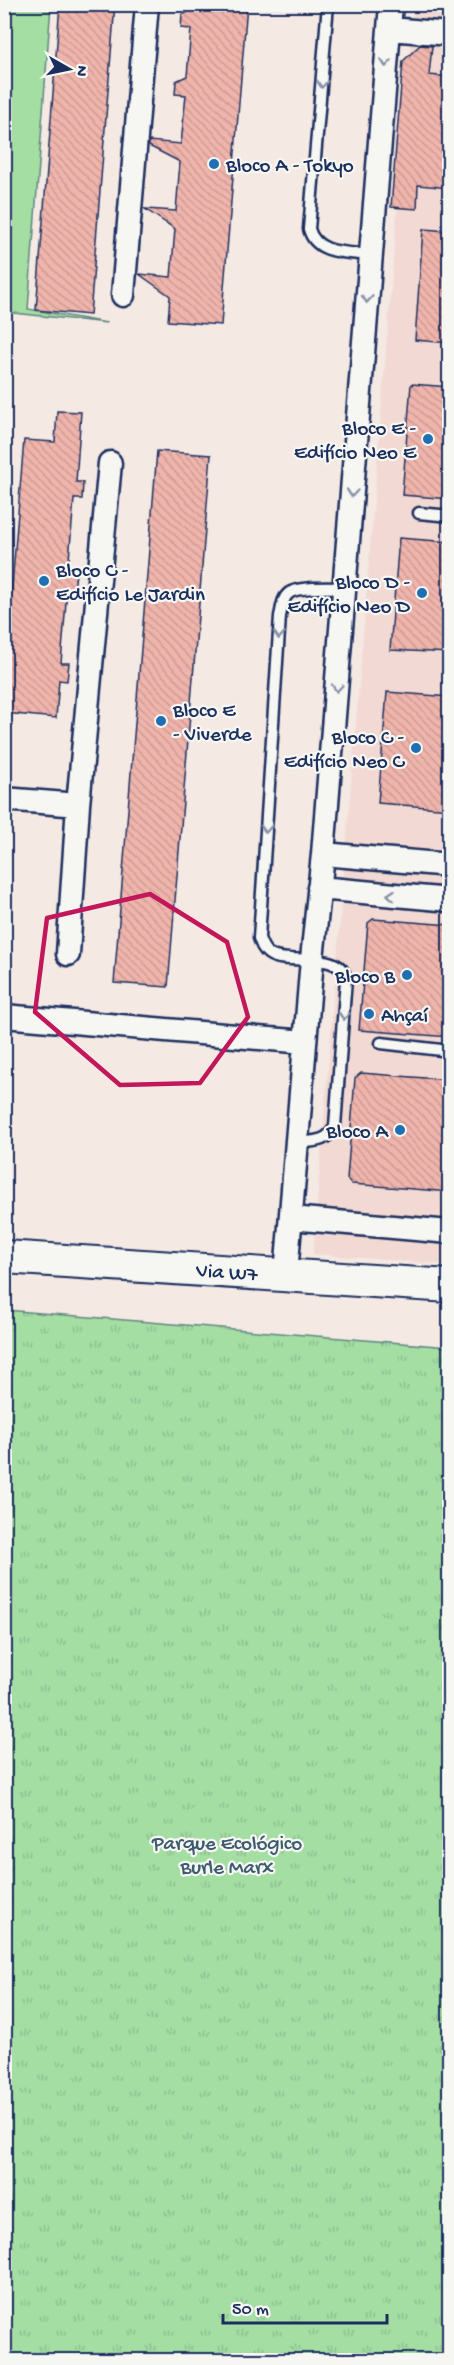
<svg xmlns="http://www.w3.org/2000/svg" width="454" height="2365" viewBox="0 0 454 2365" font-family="'Gochi Hand',sans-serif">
	<defs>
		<pattern id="grass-tufts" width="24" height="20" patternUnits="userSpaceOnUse" patternTransform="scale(1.5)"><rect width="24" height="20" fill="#a4dea3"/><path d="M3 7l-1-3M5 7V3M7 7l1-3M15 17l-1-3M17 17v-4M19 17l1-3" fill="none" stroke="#8dbf8f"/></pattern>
		<pattern id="building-back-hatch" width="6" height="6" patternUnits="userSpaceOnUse" patternTransform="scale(1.5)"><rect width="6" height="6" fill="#efb4ab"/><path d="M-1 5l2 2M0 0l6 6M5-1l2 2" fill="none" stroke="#cc9b96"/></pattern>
	</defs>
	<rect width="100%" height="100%" fill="#f5e9e4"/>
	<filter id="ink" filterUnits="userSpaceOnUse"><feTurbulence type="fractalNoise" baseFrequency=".0167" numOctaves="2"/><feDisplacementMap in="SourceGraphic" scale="12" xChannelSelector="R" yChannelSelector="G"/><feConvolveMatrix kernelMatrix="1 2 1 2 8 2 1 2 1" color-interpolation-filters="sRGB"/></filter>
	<g filter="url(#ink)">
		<!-- built -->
		<path fill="#f3d9d3" d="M 414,5 L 449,5 L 449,1265 L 313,1254 Z"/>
		<!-- grass -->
		<path fill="url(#grass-tufts)" stroke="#608680" stroke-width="1.5" d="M 5,1310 L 449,1347 L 449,2360 L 5,2360 Z"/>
		<!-- garden -->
		<path fill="#a4dea3" stroke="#608680" stroke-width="1.5" d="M 5,4 L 51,5 L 28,309 L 107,323 L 5,312 Z"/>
		<!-- building -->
		<path fill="url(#building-back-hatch)" stroke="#1b2f5e" stroke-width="1.5" d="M 60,4 L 115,4 L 90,315 L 36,310 Z
			M 193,4 L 247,4 L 221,325 L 168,321 L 170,296 L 139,274 L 171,277 L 175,229 L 145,209 L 176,211 L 180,162 L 149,146 L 149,141 L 181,144 L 186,95 L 175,94 L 176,81 L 187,76 L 191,29 L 181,28 L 182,15 L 192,10 Z
			M 420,45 L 432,46 L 429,75 L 450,77 L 450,188 L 418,185 L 417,209 L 391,207 L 403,61 Z
			M 423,229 L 450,231 L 450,343 L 415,340 Z
			M 411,384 L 450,387 L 450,499 L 402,495 Z
			M 57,411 L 81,412 L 76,482 L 83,482 L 82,499 L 74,499 L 68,572 L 76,573 L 74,590 L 67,590 L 61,663 L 69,663 L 67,681 L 59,680 L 56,718 L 4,713 L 4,683 L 24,440 L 55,442 Z
			M 157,451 L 211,455 L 168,987 L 114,983 Z
			M 399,538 L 450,542 L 450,653 L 390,650 Z
			M 387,692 L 450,697 L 450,809 L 378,803 Z
			M 373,919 L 450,925 L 450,1037 L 359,1030 L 368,923 Z
			M 361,1073 L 450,1080 L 450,1192 L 352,1184 L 347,1179 L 355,1078 Z"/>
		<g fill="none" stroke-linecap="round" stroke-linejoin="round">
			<!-- service casing -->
			<g stroke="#1b2f5e" stroke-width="15">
				<path id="service" d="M 328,4 L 309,229 C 316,255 348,252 370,255
					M 419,513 L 450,516
					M 381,1043 L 450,1051
					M 298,1143 C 314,1141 328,1142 335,1126 L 346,979 C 340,948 287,967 269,954 C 263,950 261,944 259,938 L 280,616 C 282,609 282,599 288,594 C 296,586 332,588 345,588"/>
			</g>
			<!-- minor casing -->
			<g stroke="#1b2f5e" stroke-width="27">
				<path id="minor" d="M 389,29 L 450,34
					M 123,295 L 147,4
					M 4,799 L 78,805
					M 323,854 L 450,865
					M 319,888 L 450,900
					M 68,954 L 78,805 L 110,463
					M 4,1016 L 305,1042
					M 291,1218 L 450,1232
					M 286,1274 L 312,959 L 323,854 L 391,4"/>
			</g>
			<!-- secondary casing -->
			<g stroke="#1b2f5e" stroke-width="36">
				<path id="secondary" d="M 4,1257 L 450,1286"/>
			</g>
			<!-- service -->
			<use href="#service" stroke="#f6f6f2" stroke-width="10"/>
			<!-- minor -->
			<use href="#minor" stroke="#f6f6f2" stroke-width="22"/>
			<!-- secondary -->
			<use href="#secondary" stroke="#f6f6f2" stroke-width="32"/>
		</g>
		<!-- one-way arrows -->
		<defs><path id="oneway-chevron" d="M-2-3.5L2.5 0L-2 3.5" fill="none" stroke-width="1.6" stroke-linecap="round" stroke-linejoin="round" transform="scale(1.5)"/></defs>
		<g stroke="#8892a8">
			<use href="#oneway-chevron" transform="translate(386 63) rotate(95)"/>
			<use href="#oneway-chevron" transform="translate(322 84) rotate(95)"/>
			<use href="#oneway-chevron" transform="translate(367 299) rotate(94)"/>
			<use href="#oneway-chevron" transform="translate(352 493) rotate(95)"/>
			<use href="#oneway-chevron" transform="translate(279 635) rotate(94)"/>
			<use href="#oneway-chevron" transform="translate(337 688) rotate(95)"/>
			<use href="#oneway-chevron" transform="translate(266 829) rotate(94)"/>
			<use href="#oneway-chevron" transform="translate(391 895) rotate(-175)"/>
			<use href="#oneway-chevron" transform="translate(344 1016) rotate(94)"/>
		</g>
	</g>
	<!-- marked area -->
	<path fill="none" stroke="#c2185b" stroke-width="4.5" stroke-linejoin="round" d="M 150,894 L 227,942 L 248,1017 L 200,1083 L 120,1085 L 35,1012 L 47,918 Z"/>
	<!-- markers -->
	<g fill="#1f6fb2" stroke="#f6f6f2" stroke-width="2">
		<circle cx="214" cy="164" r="6"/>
		<circle cx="428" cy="439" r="6"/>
		<circle cx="44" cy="581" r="6"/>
		<circle cx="422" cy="593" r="6"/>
		<circle cx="161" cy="721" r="6"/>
		<circle cx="416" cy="748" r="6"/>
		<circle cx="407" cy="975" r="6"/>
		<circle cx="369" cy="1014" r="6"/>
		<circle cx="400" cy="1130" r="6"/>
	</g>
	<g text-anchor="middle" stroke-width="4.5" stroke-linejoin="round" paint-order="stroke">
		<!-- poi labels -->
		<g font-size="21" fill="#1b2f5e" stroke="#f6f6f2" text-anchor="end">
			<text x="226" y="171" text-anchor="start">Bloco A - Tokyo</text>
			<text x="416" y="434">Bloco E -<tspan x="416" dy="24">Edifício Neo E</tspan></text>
			<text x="56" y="576" text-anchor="start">Bloco C -<tspan x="56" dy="24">Edifício Le Jardin</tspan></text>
			<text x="410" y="588">Bloco D -<tspan x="410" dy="24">Edifício Neo D</tspan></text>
			<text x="173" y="716" text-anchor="start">Bloco E<tspan x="173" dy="24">- Viverde</tspan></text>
			<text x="404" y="743">Bloco C -<tspan x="404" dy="24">Edifício Neo C</tspan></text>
			<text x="395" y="982">Bloco B</text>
			<text x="381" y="1021" text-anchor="start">Ahçaí</text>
			<text x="388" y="1137">Bloco A</text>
		</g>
		<!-- street labels -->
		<g font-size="21" fill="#1b2f5e" stroke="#f6f6f2">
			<text transform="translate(227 1271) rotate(4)" y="7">Via W7</text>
		</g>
		<!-- park labels -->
		<g font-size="21" fill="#3d5b6f" stroke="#f6f6f2">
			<text x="227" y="1849">Parque Ecológico<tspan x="227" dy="24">Burle Marx</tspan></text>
		</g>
	</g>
	<!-- margin -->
	<rect width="454" height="2365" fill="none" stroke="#f6f6f2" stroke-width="24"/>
	<rect x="12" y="12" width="430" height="2341" fill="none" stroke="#1b2f5e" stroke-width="2" filter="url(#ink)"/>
	<!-- north arrow -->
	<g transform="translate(69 69) rotate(99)" stroke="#f6f6f2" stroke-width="4.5" paint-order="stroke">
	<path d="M0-4.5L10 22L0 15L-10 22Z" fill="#1b2f5e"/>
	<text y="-9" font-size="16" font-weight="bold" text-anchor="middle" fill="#1b2f5e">N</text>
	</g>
	<!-- scale -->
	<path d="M223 2314v9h164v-9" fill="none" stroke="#1b2f5e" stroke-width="3"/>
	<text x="232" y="2314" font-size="18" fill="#1b2f5e" stroke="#f6f6f2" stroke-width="4.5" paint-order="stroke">50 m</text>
</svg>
